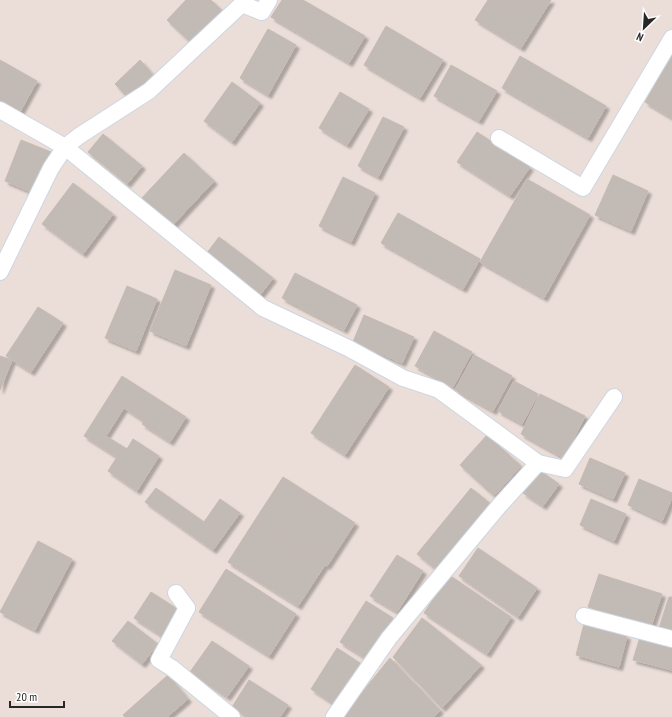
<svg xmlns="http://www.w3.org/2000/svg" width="672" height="717" viewBox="0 0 672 717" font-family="'PT Sans Narrow',sans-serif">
	<defs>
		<filter id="shadow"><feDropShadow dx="3.5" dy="3.5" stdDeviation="1" flood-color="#0004"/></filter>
	</defs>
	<rect width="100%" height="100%" fill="#ebded8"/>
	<!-- building -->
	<path fill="#c2bab4" stroke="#c6bab2" filter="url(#shadow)" d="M 186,0 L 211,0 L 222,11 L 191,43 L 167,20 Z
		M 282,0 L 303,0 L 365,36 L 349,63 L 271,17 Z
		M 488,0 L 551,0 L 521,48 L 475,20 Z
		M 386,26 L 443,60 L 420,98 L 364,65 Z
		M 268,29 L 296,45 L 268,95 L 240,78 Z
		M 672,52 L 672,118 L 645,102 Z
		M 520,56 L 606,106 L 588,138 L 502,88 Z
		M 0,60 L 37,81 L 20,112 L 0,102 Z
		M 140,60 L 154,76 L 129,99 L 115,84 Z
		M 451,65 L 497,91 L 479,121 L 434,96 Z
		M 232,82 L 260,103 L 232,142 L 204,121 Z
		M 340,92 L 369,109 L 347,145 L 319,128 Z
		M 383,117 L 404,127 L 378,177 L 358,166 Z
		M 477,132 L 530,167 L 510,196 L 457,162 Z
		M 103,134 L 142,166 L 127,184 L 88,152 Z
		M 21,140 L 51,152 L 34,193 L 5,181 Z
		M 184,153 L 214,181 L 170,228 L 140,200 Z
		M 613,175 L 648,191 L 631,231 L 595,215 Z
		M 343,177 L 375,193 L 351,242 L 319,226 Z
		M 527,179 L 590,215 L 544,298 L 480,262 Z
		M 73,183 L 113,214 L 83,254 L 42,224 Z
		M 398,213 L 480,259 L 463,289 L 381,243 Z
		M 219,237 L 273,278 L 257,299 L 203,258 Z
		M 175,270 L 211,285 L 186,346 L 150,331 Z
		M 295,273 L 357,305 L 344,330 L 282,298 Z
		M 127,286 L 157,299 L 136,351 L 105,338 Z
		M 38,307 L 63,323 L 31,372 L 6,356 Z
		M 364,315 L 414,337 L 402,363 L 353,342 Z
		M 434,331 L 472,352 L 453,387 L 415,366 Z
		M 474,355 L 512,376 L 493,411 L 455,390 Z
		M 0,356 L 12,360 L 0,390 Z
		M 355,365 L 389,387 L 345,455 L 311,433 Z
		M 122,376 L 186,417 L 170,442 L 142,424 L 144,421 L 124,408 L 106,436 L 127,449 L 133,439 L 159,456 L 137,491 L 108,471 L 117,457 L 84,436 Z
		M 514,381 L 538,394 L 522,424 L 498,411 Z
		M 540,394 L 585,416 L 564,458 L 521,434 Z
		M 487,435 L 521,466 L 494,496 L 460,465 Z
		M 590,458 L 625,473 L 613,499 L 579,484 Z
		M 539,470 L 559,484 L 543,506 L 523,493 Z
		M 283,477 L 355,523 L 327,566 L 255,520 Z
		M 639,479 L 672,493 L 672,498 L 662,521 L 628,505 Z
		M 156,488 L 204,522 L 220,499 L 240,513 L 213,550 L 145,502 Z
		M 471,488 L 491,504 L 437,570 L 417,554 Z
		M 591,499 L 626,514 L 614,541 L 580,525 Z
		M 255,520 L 325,565 L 298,606 L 228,562 Z
		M 38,541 L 72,559 L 35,630 L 0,612 Z
		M 478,548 L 537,588 L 518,617 L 459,576 Z
		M 397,555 L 423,571 L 397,612 L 370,596 Z
		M 226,569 L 296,614 L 269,656 L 199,612 Z
		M 599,574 L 662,594 L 651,627 L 588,607 Z
		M 449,575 L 511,617 L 487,654 L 424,613 Z
		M 151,592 L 179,610 L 162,636 L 134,618 Z
		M 669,597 L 672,597 L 672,630 L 659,628 Z
		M 366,601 L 393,618 L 367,659 L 340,642 Z
		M 422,618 L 481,665 L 442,708 L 393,657 Z
		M 128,621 L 158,644 L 142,664 L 112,641 Z
		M 584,624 L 627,636 L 619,667 L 576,655 Z
		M 640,637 L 672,645 L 672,670 L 633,660 Z
		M 212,641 L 249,666 L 227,697 L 190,672 Z
		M 337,648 L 363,665 L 337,706 L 311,689 Z
		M 390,658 L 440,710 L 434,717 L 342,717 Z
		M 168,675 L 188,699 L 167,717 L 125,717 L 123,715 Z
		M 249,680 L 288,705 L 280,717 L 248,717 L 232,707 Z"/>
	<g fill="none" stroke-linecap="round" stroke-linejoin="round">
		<!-- minor casing -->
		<g stroke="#cdd6e2" stroke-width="18">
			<path id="minor" d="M 0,110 L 65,147 L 263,308 L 348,348 L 403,378 L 439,390 L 538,463 L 565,469 L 614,397
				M 499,138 L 583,188 L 672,38
				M 0,272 L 51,168 L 65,147 L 79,136 L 149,91 L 242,4 L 262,12 L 269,0
				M 176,593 L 187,608 L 159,660 L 172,668 L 232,717
				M 584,616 L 672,639
				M 334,717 L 389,638 L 499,506 L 538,463"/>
		</g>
		<!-- minor -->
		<use href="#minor" stroke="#fff" stroke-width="16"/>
	</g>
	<!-- north arrow -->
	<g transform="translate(644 28) rotate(205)" stroke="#ffffff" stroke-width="3" paint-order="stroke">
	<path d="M0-3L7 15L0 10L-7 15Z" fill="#272727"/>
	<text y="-6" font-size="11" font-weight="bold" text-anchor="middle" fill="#272727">N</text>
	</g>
	<!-- scale -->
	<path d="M10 701v6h54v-6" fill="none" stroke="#272727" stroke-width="2"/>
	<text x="16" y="701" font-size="12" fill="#272727" stroke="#ffffff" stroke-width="3" paint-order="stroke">20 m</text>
</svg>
